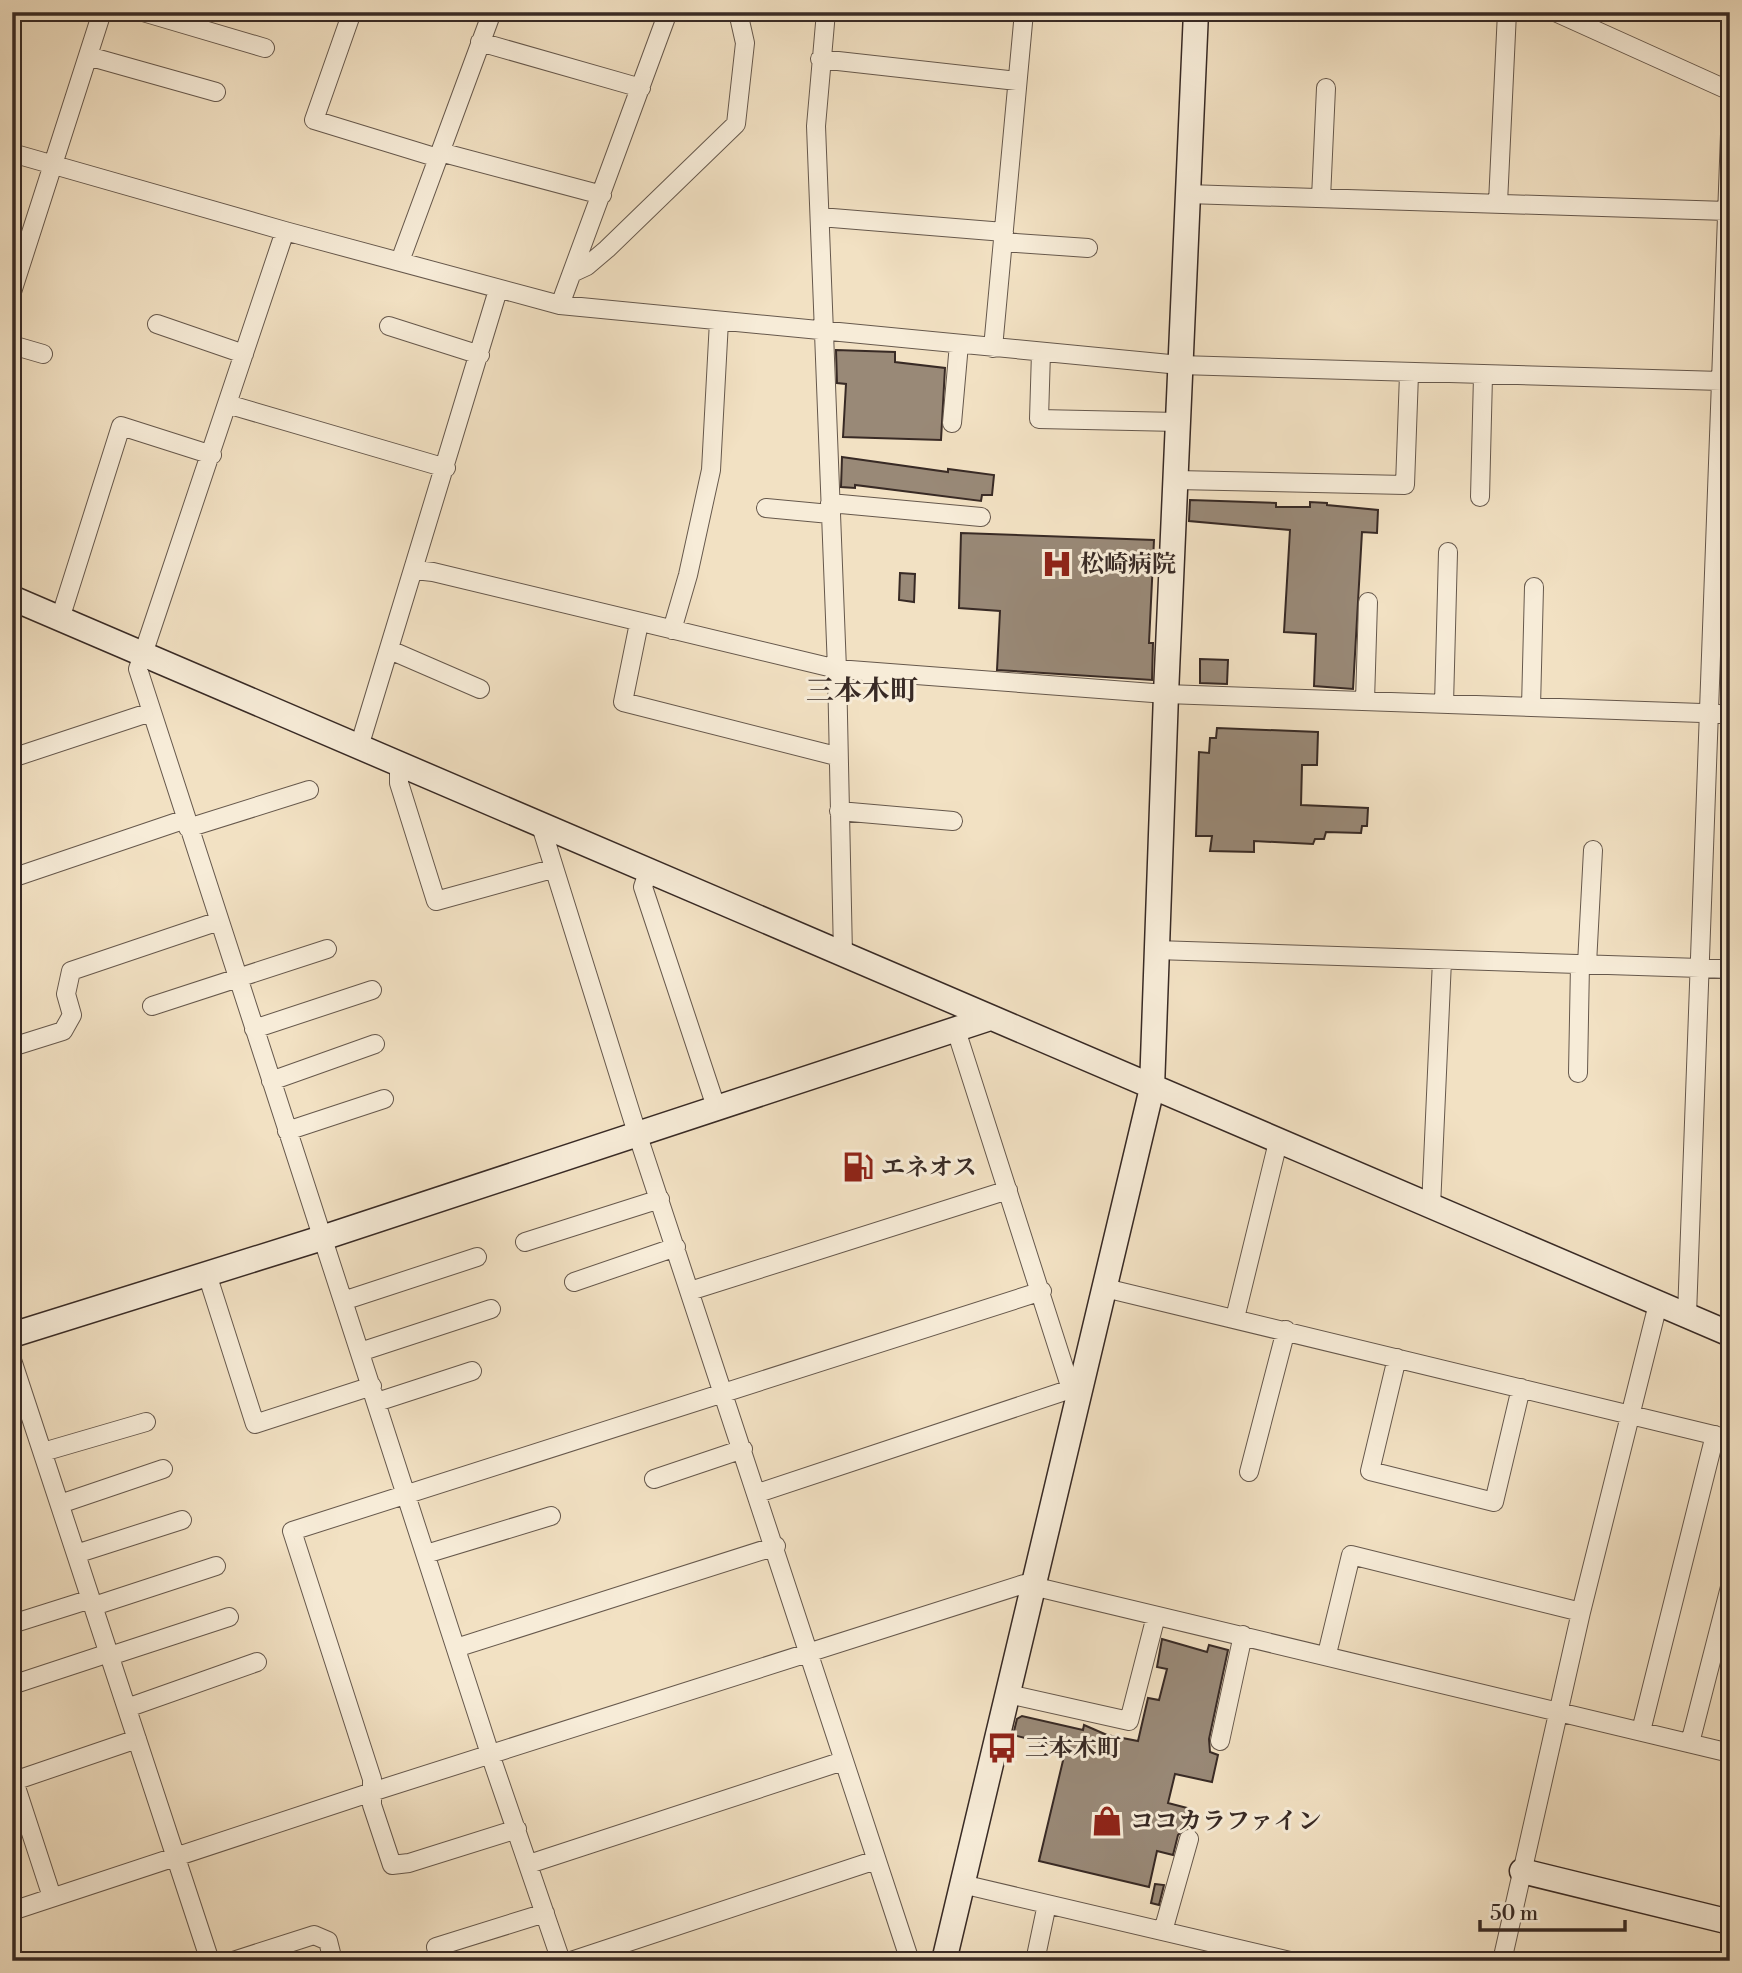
<svg xmlns="http://www.w3.org/2000/svg" width="1742" height="1973" viewBox="0 0 1742 1973" font-family="'Libre Bodoni','Noto Serif JP',serif">
	<rect width="100%" height="100%" fill="#f2e1c3"/>
	<filter id="stains"><feTurbulence type="fractalNoise" baseFrequency=".00286" numOctaves="4"/><feColorMatrix values="0 0 0 0 .2 0 0 0 0 .09 0 0 0 0 .02 0 0 0 .5 -.17"/></filter>
	<radialGradient id="worn" r=".72"><stop offset=".6" stop-color="#630" stop-opacity="0"/><stop offset="1" stop-color="#630" stop-opacity=".3"/></radialGradient>
	<!-- building -->
	<path fill="#998977" stroke="#382a25" stroke-width="2" d="M 836,350 L 895,352 L 895,362 L 945,368 L 941,440 L 843,437 L 846,384 L 837,383 Z
		M 842,457 L 948,472 L 948,469 L 994,475 L 992,495 L 982,495 L 981,501 L 855,485 L 855,488 L 841,487 Z
		M 1190,500 L 1276,503 L 1276,507 L 1310,507 L 1310,502 L 1327,503 L 1327,505 L 1378,510 L 1377,533 L 1362,532 L 1353,689 L 1314,686 L 1316,634 L 1284,632 L 1290,530 L 1189,521 Z
		M 961,533 L 1154,540 L 1149,643 L 1153,643 L 1152,680 L 997,670 L 1000,611 L 959,608 Z
		M 900,573 L 915,574 L 914,602 L 899,600 Z
		M 1200,659 L 1228,660 L 1227,684 L 1200,683 Z
		M 1217,728 L 1318,732 L 1317,765 L 1302,765 L 1301,805 L 1368,808 L 1367,826 L 1362,826 L 1361,833 L 1326,832 L 1324,839 L 1315,839 L 1313,844 L 1254,841 L 1254,852 L 1210,851 L 1212,836 L 1196,836 L 1199,752 L 1209,753 L 1210,738 L 1216,738 Z
		M 1162,1639 L 1207,1652 L 1209,1645 L 1228,1650 L 1209,1739 L 1210,1752 L 1218,1755 L 1212,1782 L 1175,1774 L 1168,1803 L 1191,1809 L 1186,1828 L 1178,1835 L 1173,1855 L 1157,1851 L 1149,1887 L 1039,1861 L 1066,1748 L 1013,1735 L 1017,1719 L 1022,1716 L 1083,1730 L 1084,1725 L 1107,1735 L 1138,1741 L 1148,1698 L 1159,1700 L 1167,1669 L 1157,1667 Z
		M 1155,1884 L 1164,1885 L 1159,1905 L 1151,1903 Z"/>
	<g fill="none" stroke-linecap="round" stroke-linejoin="round">
		<!-- street casing -->
		<g stroke="#66584c" stroke-width="20">
			<path id="street" d="M 143,12 L 265,48
				M 352,12 L 314,120 L 438,158
				M 826,12 L 816,126 L 837,669 L 843,955
				M 1555,12 L 1730,91
				M 480,42 L 641,88
				M 88,56 L 216,92
				M 820,59 L 1017,81
				M 1730,134 L 1721,381 L 1730,382
				M 440,152 L 602,195
				M 12,153 L 285,231 L 560,305 L 1180,365 L 1721,381 L 1687,1315
				M 1187,194 L 1727,211
				M 1321,198 L 1326,88
				M 1498,203 L 1507,12
				M 820,217 L 1004,232
				M 285,231 L 138,669 L 490,1754 L 561,1961
				M 1003,242 L 1088,248
				M 400,261 L 492,12
				M 572,273 L 587,266 L 607,249 L 736,124 L 745,43 L 738,12
				M 12,292 L 102,12
				M 560,305 L 668,12
				M 157,324 L 244,354
				M 389,326 L 480,355
				M 12,345 L 43,354
				M 993,348 L 1024,12
				M 1041,352 L 1039,419 L 1178,422
				M 227,404 L 446,468
				M 952,423 L 959,344
				M 1176,480 L 1405,485 L 1409,374
				M 1480,497 L 1483,376
				M 830,503 L 981,517
				M 766,508 L 830,514
				M 415,570 L 433,572 L 837,669 L 1166,694 L 1730,714
				M 60,619 L 121,426 L 212,455
				M 639,623 L 623,702 L 836,756
				M 672,630 L 688,575 L 711,470 L 719,321
				M 390,650 L 480,689
				M 1365,701 L 1368,602
				M 1444,704 L 1448,552
				M 1531,707 L 1534,587
				M 359,747 L 498,290
				M 12,758 L 151,712
				M 399,765 L 399,783 L 436,901 L 552,869
				M 839,811 L 953,821
				M 541,826 L 637,1133 L 910,1961
				M 188,828 L 309,790
				M 648,872 L 643,887 L 716,1107
				M 12,878 L 186,819
				M 1156,950 L 1730,969
				M 1587,964 L 1593,850
				M 152,1006 L 327,949
				M 254,1029 L 372,990
				M 956,1030 L 1071,1389 L 1080,1393
				M 12,1047 L 63,1031 L 72,1015 L 66,994 L 71,971 L 219,921
				M 1578,1073 L 1580,964
				M 271,1081 L 375,1044
				M 287,1131 L 384,1099
				M 1431,1207 L 1442,960
				M 525,1242 L 660,1199
				M 207,1274 L 255,1424 L 372,1386
				M 574,1282 L 676,1247
				M 1105,1288 L 1730,1439
				M 690,1291 L 1008,1190
				M 343,1301 L 477,1257
				M 1235,1318 L 1278,1142
				M 360,1352 L 491,1309
				M 1397,1358 L 1370,1471 L 1494,1502 L 1521,1388
				M 12,1360 L 210,1961
				M 377,1402 L 472,1371
				M 43,1452 L 146,1422
				M 1249,1472 L 1286,1330
				M 654,1479 L 743,1449
				M 758,1493 L 1071,1389
				M 60,1504 L 163,1469
				M 76,1554 L 182,1520
				M 426,1554 L 551,1516
				M 94,1606 L 216,1566
				M 12,1624 L 91,1599
				M 456,1648 L 776,1546
				M 1327,1654 L 1351,1555 L 1581,1612
				M 110,1656 L 229,1617
				M 12,1685 L 109,1653
				M 1008,1694 L 1129,1721 L 1156,1616
				M 127,1708 L 257,1662
				M 1641,1731 L 1715,1435
				M 1220,1741 L 1243,1635
				M 1690,1743 L 1730,1587
				M 517,1829 L 409,1863 L 392,1865 L 372,1805 L 372,1779 L 292,1531 L 1042,1291
				M 529,1864 L 843,1761
				M 962,1884 L 1290,1961
				M 52,1897 L 14,1781 L 137,1739
				M 12,1911 L 372,1792 L 1024,1584 L 1730,1753
				M 1163,1931 L 1189,1839
				M 233,1961 L 314,1935 L 328,1941 L 333,1961
				M 440,1961 L 436,1947 L 545,1913
				M 571,1961 L 876,1860
				M 1035,1961 L 1047,1904
				M 1502,1961 L 1581,1612 L 1658,1304
				M 1578,1961 L 1587,1961"/>
		</g>
		<!-- secondary casing -->
		<g stroke="#382a25" stroke-width="27">
			<path id="secondary" d="M 12,598 L 1730,1334
				M 12,1335 L 322,1238 L 990,1018
				M 1522,1871 L 1730,1922
				M 944,1961 L 1152,1088 L 1166,694 L 1196,12"/>
		</g>
		<!-- street -->
		<use href="#street" stroke="#f7ecd8" stroke-width="18"/>
		<!-- secondary -->
		<use href="#secondary" stroke="#f7ecd8" stroke-width="24"/>
	</g>
	<!-- icons -->
	<defs>
		<g id="hospital-bare" transform="scale(2.415)"><path d="M-5-5h3v3.5h4V-5h3V5h-3V1.5h-4V5h-3Z" fill="#8f2418" stroke="#f7ecd8" stroke-width="2.5" paint-order="stroke"/></g>
		<g id="fuel-bare" transform="scale(2.415)"><path d="M-5.5-6h7V0h2V4h1.3V-2.5L3-4.5l.8-.8L6-3V5H2.5V1h-1V6h-7ZM-4.2-4.7v3.2H.2V-4.7Z" fill="#8f2418" stroke="#f7ecd8" stroke-width="2.5" paint-order="stroke"/></g>
		<g id="bus-bare" transform="scale(2.415)"><path d="M-5-6H5V4H4V6H2V4H-2V6H-4V4H-5ZM-3.5-4V0h7V-4ZM-3.5 1.2v1.5H-2V1.2ZM2 1.2v1.5H3.5V1.2Z" fill="#8f2418" stroke="#f7ecd8" stroke-width="2.5" paint-order="stroke"/></g>
		<g id="shop-bare" transform="scale(2.415)"><path d="M-5-2.5h2.3a2.7 3.5 0 0 1 5.4 0H5L5.5 6h-11ZM-1.5-2.5h3a1.5 2.3 0 0 0-3 0Z" fill="#8f2418" stroke="#f7ecd8" stroke-width="2.5" paint-order="stroke"/></g>
	</defs>
	<g fill-rule="evenodd">
		<use href="#hospital-bare" x="1057" y="564"/>
		<use href="#fuel-bare" x="858" y="1167"/>
		<use href="#bus-bare" x="1002" y="1748"/>
		<use href="#shop-bare" x="1107" y="1821"/>
	</g>
	<g text-anchor="middle" stroke-width="6" stroke-linejoin="round" paint-order="stroke">
		<!-- poi labels -->
		<g font-size="24" font-weight="bold" fill="#382a25" stroke="#f7ecd8" text-anchor="start">
			<text x="1080" y="572">松崎病院</text>
			<text x="881" y="1175">エネオス</text>
			<text x="1025" y="1756">三本木町</text>
			<text x="1130" y="1829">ココカラファイン</text>
		</g>
		<!-- quarter labels -->
		<g font-size="28" font-weight="bold" fill="#382a25" stroke="#f7ecd8">
			<text x="862" y="700">三本木町</text>
		</g>
	</g>
	<!-- margin -->
	<rect width="1742" height="1973" fill="none" stroke="#f2e1c3" stroke-width="42"/>
	<rect x="14" y="14" width="1714" height="1945" fill="none" stroke="#382a25" stroke-width="3.5"/>
	<rect x="21" y="21" width="1700" height="1931" fill="none" stroke="#382a25" stroke-width="2"/>
	<!-- scale -->
	<path d="M1480 1920v10h145v-10" fill="none" stroke="#382a25" stroke-width="3.5"/>
	<text x="1490" y="1920" font-size="21" fill="#382a25" stroke="#f7ecd8" stroke-width="5" paint-order="stroke">50 m</text>
	<rect width="100%" height="100%" filter="url(#stains)"/>
	<rect width="100%" height="100%" fill="url(#worn)"/>
</svg>
